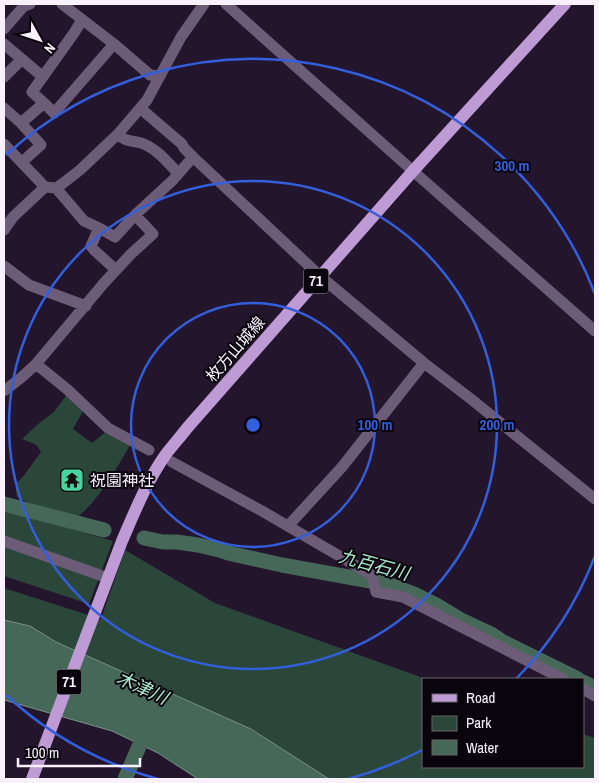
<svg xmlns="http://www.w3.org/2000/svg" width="599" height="783" viewBox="0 0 599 783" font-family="'Archivo Narrow','Noto Sans JP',sans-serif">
	<rect width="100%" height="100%" fill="#23152c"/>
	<!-- green -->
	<path fill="#2b473a" d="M 68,393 L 83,411 L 73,429 L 92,443 L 107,431 L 130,445 C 122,460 90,514 75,517 C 66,519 26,502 17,497 L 16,492 L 16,484 L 25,474 L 41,452 L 37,445 L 22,439 L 38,424 L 54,412 Z
		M 4,510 L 113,541 L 89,604 L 4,576 Z
		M 125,550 L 215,603 L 426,679 L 423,679 L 423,767 L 583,767 L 583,734 L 595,738 L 595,779 L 329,779 L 251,729 L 56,642 L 30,626 L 4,620 L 4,588 L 101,619 Z"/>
	<!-- water -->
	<path fill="#466858" stroke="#7c918a" d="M 4,620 L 30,626 L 56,642 L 251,729 L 329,779 L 198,779 L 158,753 L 112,731 L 4,700 Z"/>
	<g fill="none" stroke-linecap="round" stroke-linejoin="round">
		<!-- river -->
		<path stroke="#466858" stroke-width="15" d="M 4,504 L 104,530
			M 144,538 L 163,542 L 177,542 L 198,545 L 219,550 L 228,553 L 282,565 L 387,584 L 414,594 L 436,605 L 461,620 L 491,634 L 503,642 L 578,679
			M 583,682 L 595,688
			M 125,779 L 148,726"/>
		<!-- minor -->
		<path stroke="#6d5c78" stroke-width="11" d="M 62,4 L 114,44 L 150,75 L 160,76
			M 226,4 L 413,171 L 595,331
			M 4,29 L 24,6 L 30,4
			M 4,44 L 43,77
			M 4,77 L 22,59
			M 44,103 L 32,92 L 74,33 L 82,20
			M 4,108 L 21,123 L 41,145 L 22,162
			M 140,108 L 182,144 L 184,148 L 193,157 L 320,276 L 424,363 L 471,399 L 595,499
			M 21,123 L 44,103 L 54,113 L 114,44
			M 118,134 C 126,143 134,140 144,144 C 158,150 168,163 178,173
			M 4,144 L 45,187 L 56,188 L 62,184 L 80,170 L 118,134 L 147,100 L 181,37 L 204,4
			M 56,188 L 84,221 L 99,228 L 91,246 L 94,250 L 116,270
			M 99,228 L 115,237 L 135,215 L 173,180 L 193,157
			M 4,230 L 13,217 L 45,187
			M 4,266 L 29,285 L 86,306
			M 36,364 L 68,390 L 108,428 L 149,450
			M 4,391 L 22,377 L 36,364 L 104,283 L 131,254 L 153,234 L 135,215
			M 172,462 L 262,511 L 372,575 L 376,592 L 403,597 L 563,679
			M 288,526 L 342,467 L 424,363
			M 4,541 L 108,578
			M 583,689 L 595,696"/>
		<!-- major -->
		<path stroke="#bf9bd6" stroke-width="12" d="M 32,779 L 122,541 C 135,511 147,481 166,454 C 173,445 181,436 188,427 L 413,171 L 565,4"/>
	</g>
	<!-- distance rings -->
	<g fill="none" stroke="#335edc" stroke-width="2.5">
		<circle cx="253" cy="425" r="122"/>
		<circle cx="253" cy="425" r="244"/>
		<path d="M595 556A366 366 0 0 1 516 679M422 750A366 366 0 0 1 348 779M158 779A366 366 0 0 1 6 695M6 155A366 366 0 0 1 595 294"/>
	</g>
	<!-- icons -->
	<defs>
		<g id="temple-square" transform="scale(1.25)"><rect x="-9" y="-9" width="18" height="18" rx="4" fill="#47d49d" stroke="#0a050d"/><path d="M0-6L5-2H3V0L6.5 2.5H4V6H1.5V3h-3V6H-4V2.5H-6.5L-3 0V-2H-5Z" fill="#111"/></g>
	</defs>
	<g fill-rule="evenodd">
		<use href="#temple-square" x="72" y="480"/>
	</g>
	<g text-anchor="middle" stroke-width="4" stroke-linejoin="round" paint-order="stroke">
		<!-- shield labels -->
		<g fill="#0a050d" stroke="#b1abb6" stroke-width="1">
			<rect x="303.5" y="268.5" width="25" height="25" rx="4"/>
			<rect x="56.5" y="669.5" width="25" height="25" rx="4"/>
		</g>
		<g font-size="15" font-weight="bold" fill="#f9f2fe">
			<text x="316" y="286">71</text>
			<text x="69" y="687">71</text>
		</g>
		<!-- street labels -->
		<g font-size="16" fill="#f9f2fe" stroke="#0a050d">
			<text transform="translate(235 349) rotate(-49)" y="6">枚方山城線</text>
		</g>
		<!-- poi labels -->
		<g font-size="16" fill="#f9f2fe" stroke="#0a050d" text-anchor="start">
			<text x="90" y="486">祝園神社</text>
		</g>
		<!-- water labels -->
		<g font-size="18" font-style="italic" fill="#abebcc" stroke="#0a050d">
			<text transform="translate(374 565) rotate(15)" y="6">九百石川</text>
			<text transform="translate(142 688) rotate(24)" y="6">木津川</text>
		</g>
	</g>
	<circle cx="253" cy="425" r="8" fill="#335edc" stroke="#0a050d" stroke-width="2.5"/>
	<g font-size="15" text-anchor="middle" font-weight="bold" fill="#335edc" stroke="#0a050d" stroke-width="4" stroke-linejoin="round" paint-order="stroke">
		<text x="512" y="171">300 m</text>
		<text x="375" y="430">100 m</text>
		<text x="497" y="430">200 m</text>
	</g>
	<!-- border -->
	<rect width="599" height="783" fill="none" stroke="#f9f2fe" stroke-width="10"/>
	<!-- legend -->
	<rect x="422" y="678" width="162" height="90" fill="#0a050d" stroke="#6a646d"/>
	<rect x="432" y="694" width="25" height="8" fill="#bf9bd6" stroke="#6a646d"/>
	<text x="466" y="703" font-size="15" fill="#f9f2fe">Road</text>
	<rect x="432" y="716" width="25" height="15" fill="#2b473a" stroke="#6a646d"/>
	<text x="466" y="728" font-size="15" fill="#f9f2fe">Park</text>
	<rect x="432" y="740" width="25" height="15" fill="#466858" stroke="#6a646d"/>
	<text x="466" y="753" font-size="15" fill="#f9f2fe">Water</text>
	<!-- north arrow -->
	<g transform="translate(40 40) rotate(130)" stroke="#0a050d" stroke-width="4" paint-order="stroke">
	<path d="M0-4L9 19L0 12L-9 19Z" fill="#f9f2fe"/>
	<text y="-8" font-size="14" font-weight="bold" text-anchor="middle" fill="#f9f2fe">N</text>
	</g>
	<!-- scale -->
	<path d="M18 758v8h122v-8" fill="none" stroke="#f9f2fe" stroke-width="2.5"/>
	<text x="25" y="758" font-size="15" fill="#f9f2fe" stroke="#0a050d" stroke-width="4" paint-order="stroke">100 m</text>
</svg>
